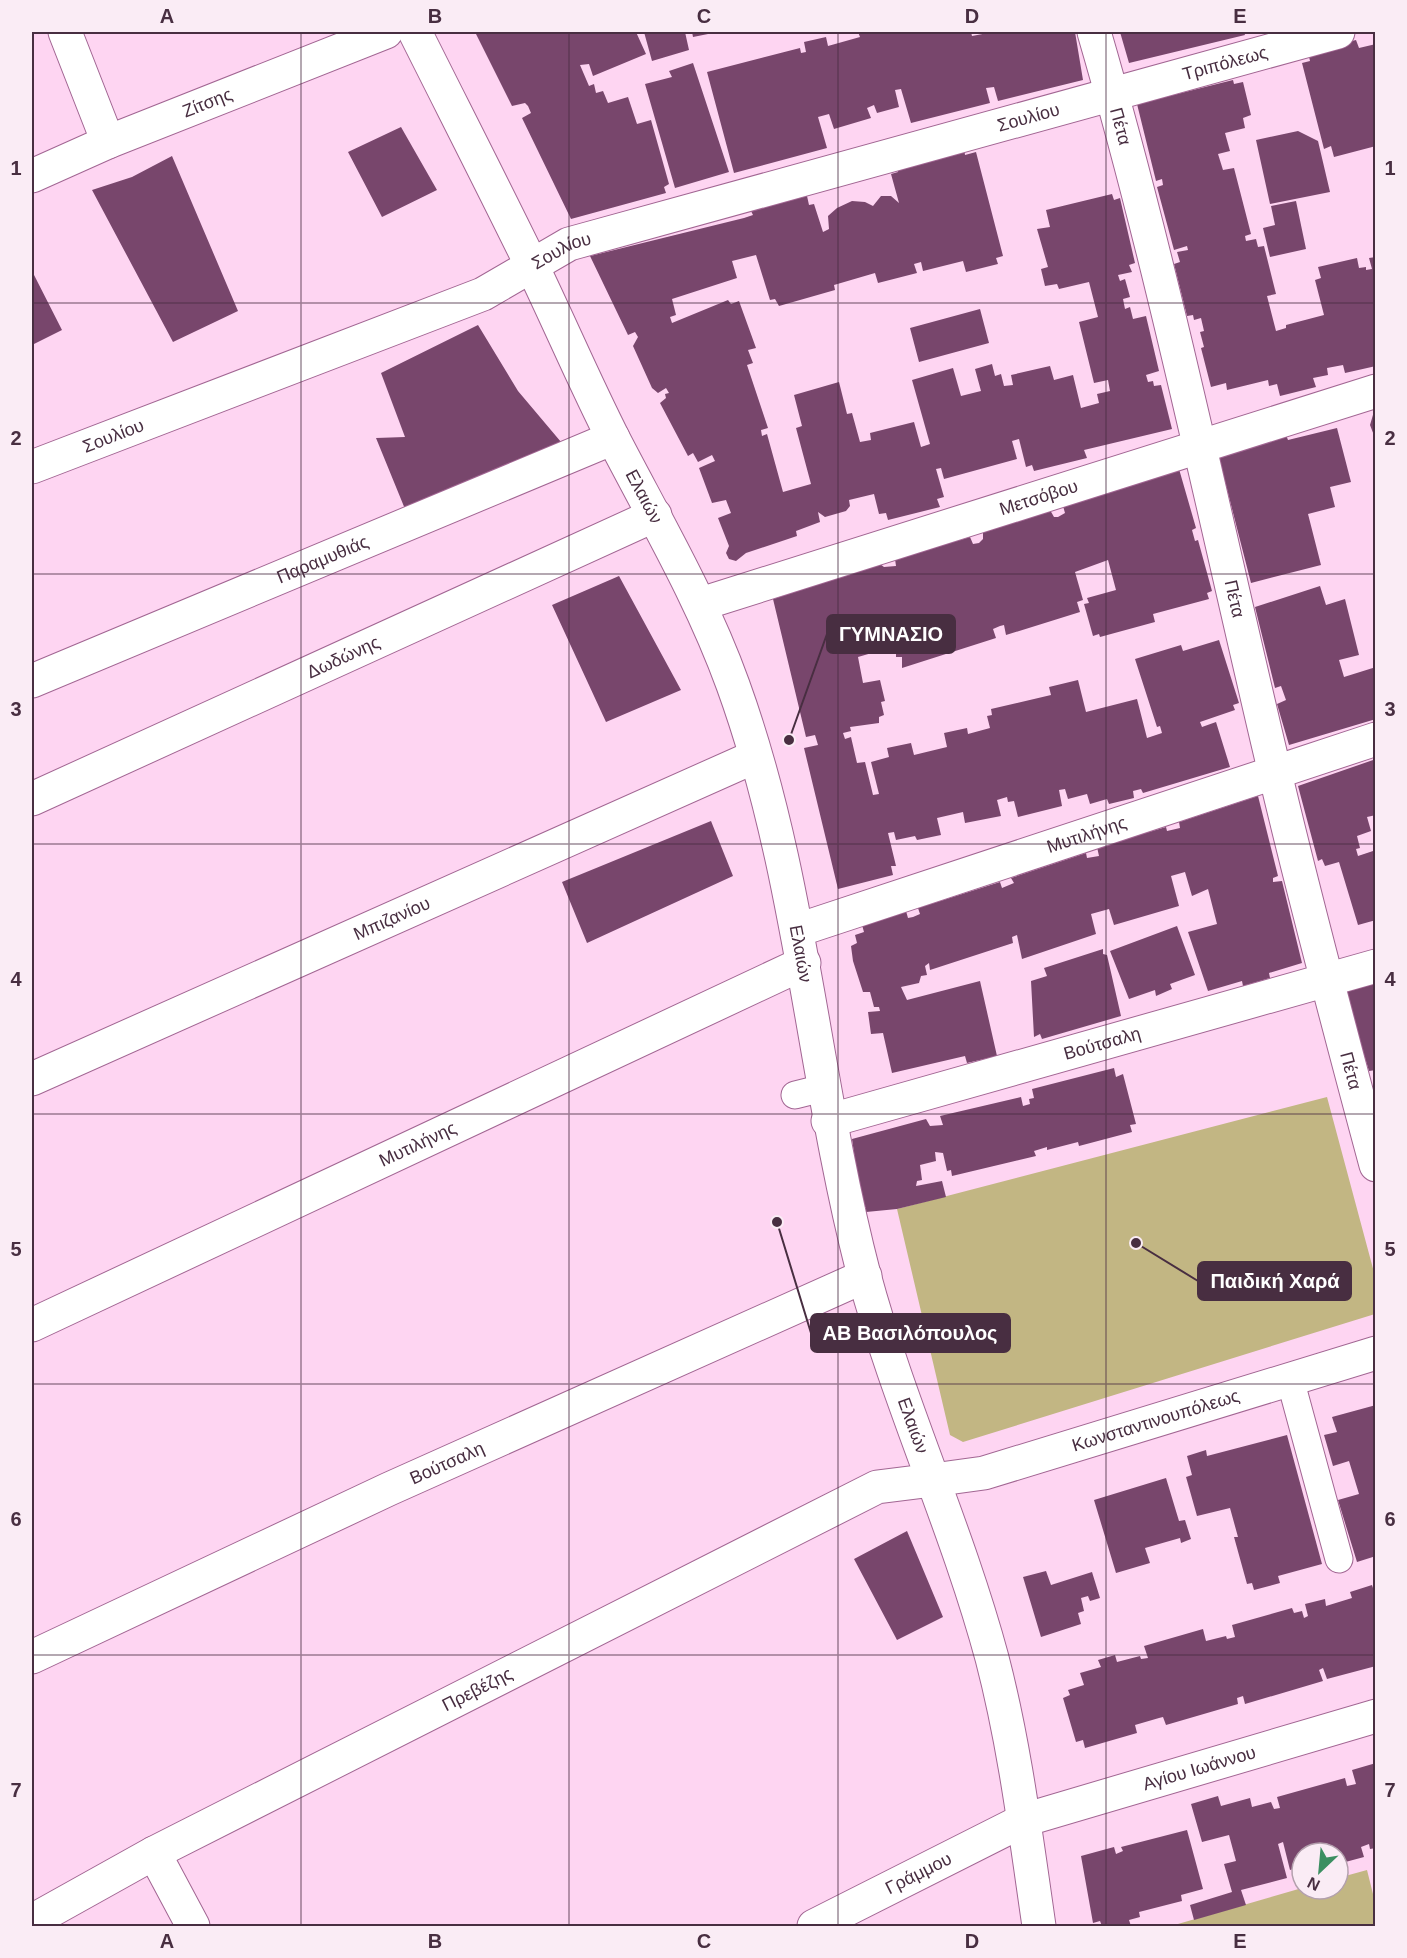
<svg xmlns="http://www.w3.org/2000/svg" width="1407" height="1958" viewBox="0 0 1407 1958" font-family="Arial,sans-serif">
	<rect width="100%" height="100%" fill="#fed5f2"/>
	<!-- green -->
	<path fill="#c2b683" d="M 1327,1097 L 1375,1276 L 1375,1314 L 963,1442 L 950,1435 L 897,1209 Z
		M 1367,1870 L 1375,1902 L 1375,1926 L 1171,1926 L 1302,1888 L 1338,1889 L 1338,1878 Z"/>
	<!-- building -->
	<path fill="#78466c" d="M 475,32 L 636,32 L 646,54 L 593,76 L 589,64 L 580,65 L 589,86 L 594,84 L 596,93 L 603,91 L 608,103 L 628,97 L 637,124 L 651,120 L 669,184 L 664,187 L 666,193 L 571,219 L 522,118 L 531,113 L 528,106 L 525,103 L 512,106 Z
		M 644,32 L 685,32 L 689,50 L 652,61 Z
		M 692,32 L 713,32 L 713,33 L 693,37 Z
		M 858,32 L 971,32 L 972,36 L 993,32 L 1075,32 L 1083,80 L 998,101 L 994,87 L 986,88 L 990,103 L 911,123 L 901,89 L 895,90 L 899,107 L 877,113 L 874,105 L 867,108 L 871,118 L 834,129 L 829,114 L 818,117 L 827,148 L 734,173 L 707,72 L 800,48 L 801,53 L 806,52 L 804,42 L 826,37 L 828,46 L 860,37 Z
		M 1120,32 L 1244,32 L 1245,35 L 1129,63 Z
		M 1356,40 L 1359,48 L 1376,44 L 1376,146 L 1334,157 L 1331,146 L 1324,149 L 1302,63 L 1310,61 L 1308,52 Z
		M 693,63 L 729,172 L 675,188 L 645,84 L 672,77 L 669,71 Z
		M 1233,80 L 1234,84 L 1243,82 L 1251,115 L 1243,118 L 1245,128 L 1225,133 L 1230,151 L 1218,154 L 1223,170 L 1234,168 L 1251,234 L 1245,236 L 1246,241 L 1256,239 L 1258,247 L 1264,246 L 1276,294 L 1267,296 L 1276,331 L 1286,328 L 1286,325 L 1324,315 L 1315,280 L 1321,278 L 1318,267 L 1357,258 L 1359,268 L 1366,267 L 1366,270 L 1372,269 L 1369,258 L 1376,257 L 1376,366 L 1345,373 L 1343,365 L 1327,368 L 1328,375 L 1313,378 L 1316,387 L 1280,396 L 1277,384 L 1269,386 L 1268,380 L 1227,390 L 1226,383 L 1211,387 L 1201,348 L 1204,347 L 1200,332 L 1204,331 L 1201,318 L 1194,320 L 1193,315 L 1187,316 L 1174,264 L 1180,262 L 1177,252 L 1188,250 L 1187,246 L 1174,250 L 1157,187 L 1163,185 L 1162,179 L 1156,181 L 1137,104 Z
		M 401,127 L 437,190 L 382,217 L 348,152 Z
		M 1298,131 L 1318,141 L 1330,192 L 1270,204 L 1256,140 Z
		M 964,148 L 965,155 L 976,152 L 1003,256 L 996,258 L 998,264 L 966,272 L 963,261 L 923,271 L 921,262 L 914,264 L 917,273 L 878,283 L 875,273 L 834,285 L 835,290 L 779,306 L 775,299 L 770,300 L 756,255 L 732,261 L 737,278 L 672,299 L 676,315 L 670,317 L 672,323 L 728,300 L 731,304 L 739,301 L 756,348 L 748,350 L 753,363 L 747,365 L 768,428 L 761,430 L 762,436 L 767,434 L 783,492 L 811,484 L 796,428 L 802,426 L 794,395 L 839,382 L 847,414 L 852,413 L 860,442 L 871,440 L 870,433 L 914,422 L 921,447 L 930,444 L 912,380 L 953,368 L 961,396 L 981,391 L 975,369 L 992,364 L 995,376 L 1001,374 L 1004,386 L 1013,385 L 1011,375 L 1050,366 L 1054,380 L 1073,375 L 1081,408 L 1099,403 L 1097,394 L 1110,391 L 1108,380 L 1094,383 L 1079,322 L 1098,317 L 1089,282 L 1059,289 L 1057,284 L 1045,286 L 1041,269 L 1048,267 L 1037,229 L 1050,227 L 1046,210 L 1112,194 L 1114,200 L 1120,198 L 1135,263 L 1129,265 L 1132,272 L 1118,275 L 1120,281 L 1125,279 L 1130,297 L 1123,299 L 1125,309 L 1130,307 L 1133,319 L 1146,316 L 1159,371 L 1146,375 L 1148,382 L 1153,381 L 1154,386 L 1161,385 L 1172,429 L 1084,450 L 1087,458 L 1034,471 L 1032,465 L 1026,467 L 1019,439 L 1012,441 L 1017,459 L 944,479 L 941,468 L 936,469 L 944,497 L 937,499 L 940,507 L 888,520 L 886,513 L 879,514 L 874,494 L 849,500 L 850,506 L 846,511 L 825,517 L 818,512 L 820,522 L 796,531 L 797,536 L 746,553 L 736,561 L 729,559 L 726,553 L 729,546 L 718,518 L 731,513 L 726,500 L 712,503 L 699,468 L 715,461 L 712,455 L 698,462 L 693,453 L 688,456 L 660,403 L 666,398 L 665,394 L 669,393 L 666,388 L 658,393 L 652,388 L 633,346 L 638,337 L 635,332 L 628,335 L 590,256 L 744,218 L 753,215 L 751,211 L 807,196 L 809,205 L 814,204 L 823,232 L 829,229 L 828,216 L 837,208 L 852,201 L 865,202 L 873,206 L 881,196 L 891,196 L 899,203 L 891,174 L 898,172 L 896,166 Z
		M 172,156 L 238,311 L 173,342 L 92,190 L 132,177 Z
		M 1296,201 L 1306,249 L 1270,257 L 1263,228 L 1275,225 L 1271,206 Z
		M 32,271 L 62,330 L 32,345 Z
		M 980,309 L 989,343 L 919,362 L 910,328 Z
		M 478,325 L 518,391 L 561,442 L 405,509 L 376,438 L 405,437 L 381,373 Z
		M 1375,408 L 1376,409 L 1375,438 L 1370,425 Z
		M 1337,428 L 1351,482 L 1330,487 L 1335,507 L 1308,514 L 1321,565 L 1251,583 L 1218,454 L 1286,435 L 1288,440 Z
		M 1179,469 L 1196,528 L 1192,530 L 1195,541 L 1198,540 L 1212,591 L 1207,593 L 1209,599 L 1153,614 L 1155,622 L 1100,637 L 1099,634 L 1093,636 L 1084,604 L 1089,603 L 1087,598 L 1116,590 L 1108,560 L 1075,572 L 1083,600 L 1077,602 L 1080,612 L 1006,635 L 1004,625 L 1000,626 L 993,629 L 996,638 L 902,668 L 902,657 L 896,657 L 896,643 L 891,643 L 889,648 L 858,657 L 863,683 L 880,680 L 885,701 L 881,702 L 884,715 L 879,717 L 879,723 L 850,727 L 851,731 L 843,733 L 845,739 L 851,737 L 857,763 L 865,762 L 873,795 L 879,794 L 871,762 L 889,757 L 887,748 L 911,743 L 914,755 L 947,747 L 944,733 L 967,728 L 968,734 L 990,728 L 987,716 L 992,715 L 991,709 L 1051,695 L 1049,687 L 1078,680 L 1086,712 L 1137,699 L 1147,738 L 1162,733 L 1160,726 L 1157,727 L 1135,659 L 1181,645 L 1183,651 L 1219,640 L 1239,703 L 1233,705 L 1235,710 L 1200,722 L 1202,727 L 1216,722 L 1230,767 L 1143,793 L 1141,789 L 1133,791 L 1134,798 L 1109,804 L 1107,799 L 1090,804 L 1087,794 L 1068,799 L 1065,789 L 1059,790 L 1062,806 L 1018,817 L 1014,801 L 1008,802 L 1007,797 L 997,800 L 1001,816 L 965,823 L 963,812 L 937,818 L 941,835 L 917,840 L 915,836 L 896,840 L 894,832 L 888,833 L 896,866 L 891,866 L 893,875 L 838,889 L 804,748 L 818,745 L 815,735 L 806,737 L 773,599 L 880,564 L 884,567 L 896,566 L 895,559 L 970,537 L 973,544 L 979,543 L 983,539 L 983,532 L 1050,510 L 1054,517 L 1058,517 L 1065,513 L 1063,506 Z
		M 619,576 L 681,690 L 606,722 L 552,605 Z
		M 1320,586 L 1326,605 L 1345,599 L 1359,655 L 1339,660 L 1344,677 L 1376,667 L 1376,719 L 1289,745 L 1277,704 L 1286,700 L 1281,686 L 1275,688 L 1255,607 Z
		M 1376,759 L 1376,815 L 1367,817 L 1371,831 L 1357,836 L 1360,848 L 1356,849 L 1358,856 L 1376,850 L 1376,920 L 1358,925 L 1339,862 L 1325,866 L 1322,859 L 1318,861 L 1298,786 Z
		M 1258,796 L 1278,876 L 1273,878 L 1273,882 L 1282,881 L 1302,963 L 1269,973 L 1270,978 L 1243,986 L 1242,981 L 1208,991 L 1188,932 L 1217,924 L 1208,889 L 1192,896 L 1185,872 L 1171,876 L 1179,906 L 1114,925 L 1109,909 L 1091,914 L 1096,934 L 1022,959 L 1017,935 L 1012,937 L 1013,943 L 930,970 L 929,963 L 925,966 L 927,975 L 921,976 L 919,983 L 901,987 L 907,1000 L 980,981 L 997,1056 L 967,1063 L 965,1056 L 892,1073 L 883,1033 L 871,1034 L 868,1012 L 880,1011 L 879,1007 L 874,1007 L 870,992 L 863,992 L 853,961 L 851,946 L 857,943 L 855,935 L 864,932 L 862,925 L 906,911 L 908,918 L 913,917 L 920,914 L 918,908 L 1000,882 L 1002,888 L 1014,883 L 1011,878 L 1086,853 L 1087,858 L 1099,856 L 1097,847 L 1166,827 L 1167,831 L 1180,828 L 1179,822 Z
		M 711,821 L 733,876 L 587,943 L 562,882 Z
		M 1177,926 L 1195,975 L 1170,984 L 1172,989 L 1156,996 L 1155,990 L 1129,999 L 1110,951 Z
		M 1103,949 L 1103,954 L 1107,955 L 1121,1016 L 1042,1039 L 1040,1034 L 1034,1037 L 1031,981 L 1047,976 L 1044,968 Z
		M 1376,981 L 1376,1070 L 1369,1071 L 1344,990 Z
		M 1114,1068 L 1116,1077 L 1123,1074 L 1136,1124 L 1130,1125 L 1132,1132 L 1079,1146 L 1078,1142 L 1047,1150 L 1047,1147 L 1034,1151 L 1036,1156 L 952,1176 L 951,1170 L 947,1171 L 943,1153 L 935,1152 L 936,1161 L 920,1165 L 922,1180 L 917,1181 L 916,1186 L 942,1181 L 946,1197 L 897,1209 L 866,1212 L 866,1207 L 862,1209 L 852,1139 L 926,1119 L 930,1126 L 943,1125 L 940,1116 L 1021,1097 L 1023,1106 L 1030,1104 L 1029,1099 L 1034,1098 L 1032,1089 Z
		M 1376,1405 L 1376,1556 L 1357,1562 L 1338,1500 L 1359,1494 L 1349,1461 L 1333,1466 L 1324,1435 L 1337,1432 L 1332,1417 Z
		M 1287,1435 L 1322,1564 L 1278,1576 L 1280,1583 L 1254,1590 L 1252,1583 L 1247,1584 L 1234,1537 L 1238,1537 L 1230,1508 L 1197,1516 L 1186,1477 L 1192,1475 L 1187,1456 L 1206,1450 L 1207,1456 Z
		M 1166,1478 L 1179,1521 L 1185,1520 L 1191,1539 L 1181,1543 L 1180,1538 L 1145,1548 L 1150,1563 L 1116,1573 L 1094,1500 Z
		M 907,1531 L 943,1617 L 897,1640 L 854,1559 Z
		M 1046,1571 L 1051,1585 L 1092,1572 L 1100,1598 L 1090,1601 L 1088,1596 L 1081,1598 L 1084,1611 L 1078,1613 L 1081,1624 L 1041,1637 L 1023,1577 Z
		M 1372,1585 L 1376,1597 L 1376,1666 L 1327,1679 L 1323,1668 L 1319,1670 L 1323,1681 L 1245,1704 L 1243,1696 L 1237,1698 L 1238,1704 L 1166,1725 L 1163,1717 L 1159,1718 L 1135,1725 L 1137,1733 L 1085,1748 L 1083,1740 L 1076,1742 L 1063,1698 L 1070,1695 L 1068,1690 L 1084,1685 L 1080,1673 L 1101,1667 L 1098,1660 L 1115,1655 L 1117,1662 L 1140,1656 L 1141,1659 L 1148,1658 L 1144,1646 L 1203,1629 L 1206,1641 L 1226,1636 L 1227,1639 L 1235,1637 L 1232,1625 L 1292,1608 L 1294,1613 L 1302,1611 L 1304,1618 L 1308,1616 L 1305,1604 L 1325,1599 L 1326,1606 L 1352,1598 L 1350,1592 Z
		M 1376,1763 L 1376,1848 L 1370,1849 L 1369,1844 L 1361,1847 L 1364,1857 L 1338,1864 L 1338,1853 L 1302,1853 L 1302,1866 L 1290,1870 L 1283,1842 L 1278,1844 L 1287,1878 L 1241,1890 L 1246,1905 L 1194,1920 L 1190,1905 L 1232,1892 L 1224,1864 L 1236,1861 L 1229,1835 L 1202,1842 L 1191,1804 L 1218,1796 L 1221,1806 L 1250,1798 L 1252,1807 L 1271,1802 L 1274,1809 L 1280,1808 L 1277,1797 L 1345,1778 L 1347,1786 L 1356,1784 L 1352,1770 Z
		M 1187,1830 L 1203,1889 L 1181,1895 L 1182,1901 L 1139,1912 L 1140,1917 L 1129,1920 L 1131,1926 L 1102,1926 L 1100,1921 L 1093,1923 L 1081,1856 L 1114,1847 L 1116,1854 L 1123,1851 L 1121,1847 Z"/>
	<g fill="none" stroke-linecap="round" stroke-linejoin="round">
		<!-- service casing -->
		<g stroke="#a26693" stroke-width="29">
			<path id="service" d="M 795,1095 L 823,1088
				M 1290,1379 L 1339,1559"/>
		</g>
		<!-- minor casing -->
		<g stroke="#a26693" stroke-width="35">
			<g id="minor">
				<path d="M 65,32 L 108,142"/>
				<path id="s1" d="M 1094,32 C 1165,275 1216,525 1275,773 C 1306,904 1341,1035 1376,1165"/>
				<path id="s2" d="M 32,176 L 108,142 L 386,32"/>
				<path id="s3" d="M 32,467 L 483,294 L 569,244 L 1338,32"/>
				<path id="s4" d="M 701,604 L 1376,391"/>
				<path id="s5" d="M 32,681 L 613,438"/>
				<path id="s6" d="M 32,799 L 655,515"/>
				<path id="s7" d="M 798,930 L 1376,739"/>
				<path id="s8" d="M 32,1079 L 754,757"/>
				<path id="s9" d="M 828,1121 L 1376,966"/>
				<path id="s10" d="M 32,1325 L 804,963"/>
				<path id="s11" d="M 933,1480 L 984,1473 L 1376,1353"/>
				<path id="s12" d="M 32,1657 L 389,1489 L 865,1276"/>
				<path d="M 154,1853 L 193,1926"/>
				<path id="s13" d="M 814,1926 L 1024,1820 L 1376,1716"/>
			</g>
		</g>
		<!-- tertiary casing -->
		<g stroke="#a26693" stroke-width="35">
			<g id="tertiary">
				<path id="s14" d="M 415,32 C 454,110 494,188 532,266 C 560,324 585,383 614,440 C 656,521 702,599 733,685 C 802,875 813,1080 864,1275 C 899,1405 957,1528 992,1658 C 1015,1746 1026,1837 1039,1926"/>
				<path id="s15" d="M 32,1921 L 154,1853 L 877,1487 L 933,1480"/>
			</g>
		</g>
		<!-- service -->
		<use href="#service" stroke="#fff" stroke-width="27"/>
		<!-- minor -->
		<use href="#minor" stroke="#fff" stroke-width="33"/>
		<!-- tertiary -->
		<use href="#tertiary" stroke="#fff" stroke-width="33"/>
	</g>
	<!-- grid -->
	<path fill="none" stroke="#482e41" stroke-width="1.5" stroke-opacity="0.55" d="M 301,32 L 301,1926M 569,32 L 569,1926M 838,32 L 838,1926M 1106,32 L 1106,1926M 32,303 L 1376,303M 32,574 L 1376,574M 32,844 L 1376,844M 32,1114 L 1376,1114M 32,1384 L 1376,1384M 32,1655 L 1376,1655"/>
	<g text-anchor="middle" stroke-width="6" stroke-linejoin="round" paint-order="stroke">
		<!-- street labels -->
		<g font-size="18" fill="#482e41" stroke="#faecf5">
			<text dy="6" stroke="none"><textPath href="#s3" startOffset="1263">Τριπόλεως</textPath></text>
			<text dy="6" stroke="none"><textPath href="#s2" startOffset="190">Ζίτσης</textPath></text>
			<text dy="6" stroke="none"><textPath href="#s3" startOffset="1059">Σουλίου</textPath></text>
			<text dy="6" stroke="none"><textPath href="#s1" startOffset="98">Πέτα</textPath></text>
			<text dy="6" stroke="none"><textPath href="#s3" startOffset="573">Σουλίου</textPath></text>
			<text dy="6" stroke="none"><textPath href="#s3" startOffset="87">Σουλίου</textPath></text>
			<text dy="6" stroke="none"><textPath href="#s14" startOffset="518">Ελαιών</textPath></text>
			<text dy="6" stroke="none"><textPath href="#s4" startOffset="354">Μετσόβου</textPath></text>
			<text dy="6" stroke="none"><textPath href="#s5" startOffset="315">Παραμυθιάς</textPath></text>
			<text dy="6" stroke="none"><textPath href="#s1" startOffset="584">Πέτα</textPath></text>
			<text dy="6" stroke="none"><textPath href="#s6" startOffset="342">Δωδώνης</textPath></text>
			<text dy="6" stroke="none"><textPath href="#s7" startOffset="304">Μυτιλήνης</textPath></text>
			<text dy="6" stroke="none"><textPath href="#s8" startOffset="394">Μπιζανίου</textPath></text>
			<text dy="6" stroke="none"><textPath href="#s14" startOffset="1004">Ελαιών</textPath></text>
			<text dy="6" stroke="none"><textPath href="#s9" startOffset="285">Βούτσαλη</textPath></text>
			<text dy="6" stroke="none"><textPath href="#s1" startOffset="1070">Πέτα</textPath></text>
			<text dy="6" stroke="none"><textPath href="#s10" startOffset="426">Μυτιλήνης</textPath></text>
			<text dy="6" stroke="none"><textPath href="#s11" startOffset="231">Κωνσταντινουπόλεως</textPath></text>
			<text dy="6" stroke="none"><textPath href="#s14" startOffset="1490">Ελαιών</textPath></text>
			<text dy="6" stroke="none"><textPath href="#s12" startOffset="458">Βούτσαλη</textPath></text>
			<text dy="6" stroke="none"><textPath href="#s15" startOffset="502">Πρεβέζης</textPath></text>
			<text dy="6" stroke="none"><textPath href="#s13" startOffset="418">Αγίου Ιωάννου</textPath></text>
			<text dy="6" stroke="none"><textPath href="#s13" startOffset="117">Γράμμου</textPath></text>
		</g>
	</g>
	<!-- callouts -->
	<path fill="none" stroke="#482e41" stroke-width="2" d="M789 740L827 634M1136 1243L1198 1281M777 1222L811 1333"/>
	<g fill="#482e41" stroke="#faecf5" stroke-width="2">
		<circle cx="789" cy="740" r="6"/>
		<circle cx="1136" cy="1243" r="6"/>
		<circle cx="777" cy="1222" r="6"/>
	</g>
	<g fill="#482e41" stroke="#482e41" stroke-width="2">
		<rect x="827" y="615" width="128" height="38" rx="6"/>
		<rect x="1198" y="1262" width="153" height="38" rx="6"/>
		<rect x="811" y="1314" width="199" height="38" rx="6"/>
	</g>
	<g font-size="20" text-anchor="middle" font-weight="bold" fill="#fff">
		<text x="891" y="641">ΓΥΜΝΑΣΙΟ</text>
		<text x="1275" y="1288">Παιδική Χαρά</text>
		<text x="910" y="1340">ΑΒ Βασιλόπουλος</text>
	</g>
	<!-- border -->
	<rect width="1407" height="1958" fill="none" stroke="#faecf5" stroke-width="66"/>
	<!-- north arrow -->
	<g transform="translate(1320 1871) rotate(206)"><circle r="28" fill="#faecf5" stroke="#b3a0ad" stroke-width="1.5"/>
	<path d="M0-4.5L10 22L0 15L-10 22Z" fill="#3b8f61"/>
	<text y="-9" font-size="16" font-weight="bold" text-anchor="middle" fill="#482e41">N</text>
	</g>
	<rect x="33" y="33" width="1341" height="1892" fill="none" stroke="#482e41" stroke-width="2"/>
	<g font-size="20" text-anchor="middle" font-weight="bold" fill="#482e41">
		<text x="167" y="23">A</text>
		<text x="435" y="23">B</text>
		<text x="704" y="23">C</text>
		<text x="972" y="23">D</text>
		<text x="1240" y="23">E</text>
		<text x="16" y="175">1</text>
		<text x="1390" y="175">1</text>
		<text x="16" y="445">2</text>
		<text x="1390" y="445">2</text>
		<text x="16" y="716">3</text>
		<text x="1390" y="716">3</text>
		<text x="16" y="986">4</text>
		<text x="1390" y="986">4</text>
		<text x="16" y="1256">5</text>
		<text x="1390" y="1256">5</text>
		<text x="16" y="1526">6</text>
		<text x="1390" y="1526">6</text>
		<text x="16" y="1797">7</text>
		<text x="1390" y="1797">7</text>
		<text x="167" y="1948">A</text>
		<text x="435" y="1948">B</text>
		<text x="704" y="1948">C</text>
		<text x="972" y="1948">D</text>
		<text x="1240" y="1948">E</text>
	</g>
</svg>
